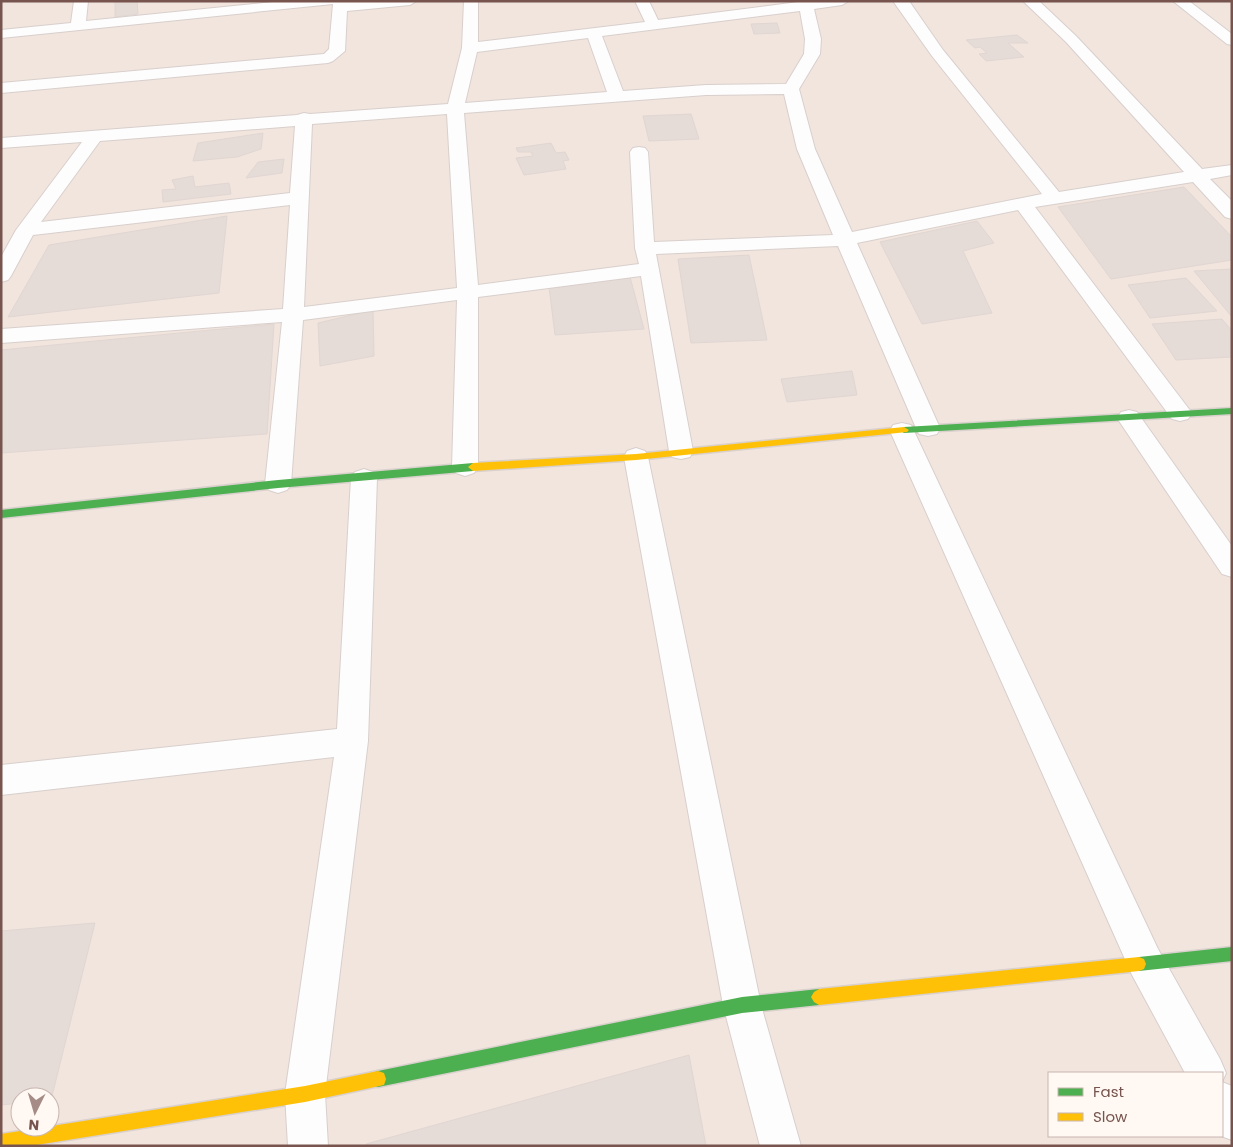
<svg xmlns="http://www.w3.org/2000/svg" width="1233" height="1147" viewBox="0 0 1233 1147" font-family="Poppins,sans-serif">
	<rect width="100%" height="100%" fill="#f8f4f0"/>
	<!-- residential -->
	<path fill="#f1e5de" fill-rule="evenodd" d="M 1,1 L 1232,1 L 1232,1146 L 1,1146 ZM 1049,1073 L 1222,1073 L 1222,1136 L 1049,1136 ZM 20,1097 L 50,1097 L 50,1127 L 20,1127 Z"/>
	<!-- building -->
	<path fill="#e5dbd7" stroke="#e1d6d2" d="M 115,1 L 137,1 L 138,14 L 115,17 Z
		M 777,23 L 780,33 L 754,34 L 751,24 Z
		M 1017,35 L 1028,43 L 1008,43 L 1024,57 L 986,61 L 979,54 L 987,53 L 980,47 L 975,48 L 966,40 Z
		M 691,114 L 699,139 L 649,141 L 643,116 Z
		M 263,133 L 261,149 L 237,157 L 193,161 L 198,143 Z
		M 551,143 L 556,153 L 565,152 L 569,160 L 563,161 L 566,169 L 524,175 L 516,158 L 533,156 L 531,152 L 518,152 L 516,148 Z
		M 284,159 L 282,173 L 246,178 L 258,162 Z
		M 193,176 L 195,187 L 229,183 L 231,194 L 163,202 L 162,190 L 176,189 L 172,180 Z
		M 1184,187 L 1232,237 L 1232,260 L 1111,279 L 1058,207 Z
		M 227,216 L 219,293 L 8,317 L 49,245 Z
		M 977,221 L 994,243 L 963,251 L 992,313 L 922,324 L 880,242 Z
		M 749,255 L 767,340 L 691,343 L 678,259 Z
		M 1232,269 L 1232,317 L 1194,271 Z
		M 630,277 L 644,329 L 555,335 L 549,287 Z
		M 1186,278 L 1217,311 L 1150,318 L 1128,285 Z
		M 373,310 L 374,356 L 320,366 L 318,323 Z
		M 1222,319 L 1232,331 L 1232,357 L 1176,360 L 1152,324 Z
		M 274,324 L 267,434 L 1,453 L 1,350 Z
		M 852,371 L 857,395 L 787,402 L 781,379 Z
		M 95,923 L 51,1100 L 50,1097 L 20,1097 L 20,1103 L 1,1105 L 1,931 Z
		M 689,1055 L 706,1146 L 366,1146 L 366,1144 Z"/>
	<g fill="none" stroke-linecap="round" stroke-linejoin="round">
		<!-- street casing -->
		<g stroke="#d8cfcc" stroke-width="2">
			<path id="street" d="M 74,1 L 88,1 L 86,21 L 283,1 L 417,1 L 410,5 L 347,11 L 345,51 L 333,61 L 328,63 L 1,93 L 1,83 L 324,54 L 329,49 L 333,4 L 1,38 L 1,30 L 71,23 Z
				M 464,1 L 478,1 L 478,42 L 645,22 L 635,1 L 649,1 L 658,20 L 806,1 L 849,1 L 842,5 L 814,9 L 821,39 L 820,54 L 799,89 L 815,149 L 852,232 L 1042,194 L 932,56 L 893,1 L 909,1 L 943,50 L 1059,192 L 1184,172 L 1066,42 L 1023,1 L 1039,1 L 1076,36 L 1202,169 L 1232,165 L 1232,175 L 1210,179 L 1232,201 L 1232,219 L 1225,217 L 1193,182 L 1035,207 L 1192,413 L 1188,419 L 1180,421 L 1172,419 L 1018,210 L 857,243 L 940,428 L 937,434 L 928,436 L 919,434 L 916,428 L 838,246 L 656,254 L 693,451 L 690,457 L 681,459 L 672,457 L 669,451 L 641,276 L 478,297 L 478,467 L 474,473 L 465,476 L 456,473 L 452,467 L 457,300 L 303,320 L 291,484 L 287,490 L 278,493 L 269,490 L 265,484 L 282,322 L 1,343 L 1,329 L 283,309 L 290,205 L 33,235 L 11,276 L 8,280 L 1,282 L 1,257 L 16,230 L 82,142 L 1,148 L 1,138 L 297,115 L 304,113 L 310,114 L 448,104 L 462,48 ZM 800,11 L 805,39 L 804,54 L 786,84 L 706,85 L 623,91 L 602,36 ZM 588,38 L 607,92 L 465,103 L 477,52 ZM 784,94 L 797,149 L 833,235 L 654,242 L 648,152 L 645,148 L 639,147 L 633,148 L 630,152 L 635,248 L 639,264 L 478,285 L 464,113 L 706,95 ZM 447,114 L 457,288 L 304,307 L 312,124 ZM 295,126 L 290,193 L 41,222 L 100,141 Z
				M 1173,1 L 1189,1 L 1232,34 L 1232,45 L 1227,44 Z
				M 1129,410 L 1137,412 L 1232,546 L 1232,577 L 1222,574 L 1117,418 L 1121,412 Z
				M 902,423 L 911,425 L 914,431 L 1158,949 L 1220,1059 L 1226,1073 L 1222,1082 L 1232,1086 L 1232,1140 L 1221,1136 L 1222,1073 L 1185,1073 L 1132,975 L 890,431 L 893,425 Z
				M 636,448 L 645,451 L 648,457 L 761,1005 L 801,1146 L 760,1146 L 723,1005 L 624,457 L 627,451 Z
				M 364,469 L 373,472 L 377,478 L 368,741 L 325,1094 L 328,1146 L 288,1146 L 285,1094 L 334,757 L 1,795 L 1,765 L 337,729 L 351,478 L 355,472 Z"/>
		</g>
		<!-- fast casing -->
		<g stroke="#dad0cd" stroke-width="3">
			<path id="fast" d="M 1232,408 L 1232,414 L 904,433 L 899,430 L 904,427 Z
				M 473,463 L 478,467 L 473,471 L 278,488 L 1,518 L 1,510 L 278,480 Z
				M 1232,947 L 1232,961 L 1139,971 L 1134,969 L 1132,964 L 1134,959 L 1139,957 Z
				M 819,989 L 824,992 L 827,997 L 824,1002 L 819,1005 L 742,1013 L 378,1087 L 372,1085 L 370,1079 L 372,1073 L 378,1071 L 742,997 Z"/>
		</g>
		<!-- slow casing -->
		<g stroke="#dad0cd" stroke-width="3">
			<path id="slow" d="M 904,427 L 909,430 L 907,432 L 636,460 L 473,471 L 468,467 L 473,463 L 636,454 Z
				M 1139,957 L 1144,959 L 1146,964 L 1144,969 L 1139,971 L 819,1005 L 814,1002 L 811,997 L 814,992 L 819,989 Z
				M 378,1071 L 384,1073 L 386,1079 L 384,1085 L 305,1102 L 30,1146 L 1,1146 L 1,1134 L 305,1086 Z"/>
		</g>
		<!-- street -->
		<use href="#street" fill="#fefdfd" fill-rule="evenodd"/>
		<!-- fast -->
		<use href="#fast" fill="#4caf50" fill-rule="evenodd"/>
		<!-- slow -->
		<use href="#slow" fill="#ffc107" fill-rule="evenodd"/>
	</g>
	<!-- border -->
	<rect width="1233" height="1147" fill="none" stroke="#78544e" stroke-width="5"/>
	<!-- legend -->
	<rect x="1048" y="1072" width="175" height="65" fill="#fff8f3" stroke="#c9b6b1"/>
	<rect x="1058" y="1088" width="25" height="8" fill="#4caf50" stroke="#c9b6b1"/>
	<text x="1093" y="1097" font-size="15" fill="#78544e">Fast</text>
	<rect x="1058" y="1113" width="25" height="8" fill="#ffc107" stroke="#c9b6b1"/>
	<text x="1093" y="1122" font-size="15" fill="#78544e">Slow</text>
	<!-- north arrow -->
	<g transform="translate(35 1112) rotate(185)"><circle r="24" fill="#fff8f3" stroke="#c9b6b1"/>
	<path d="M0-4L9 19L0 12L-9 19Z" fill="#a58c87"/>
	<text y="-8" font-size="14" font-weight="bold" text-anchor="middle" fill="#78544e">N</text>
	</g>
</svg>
